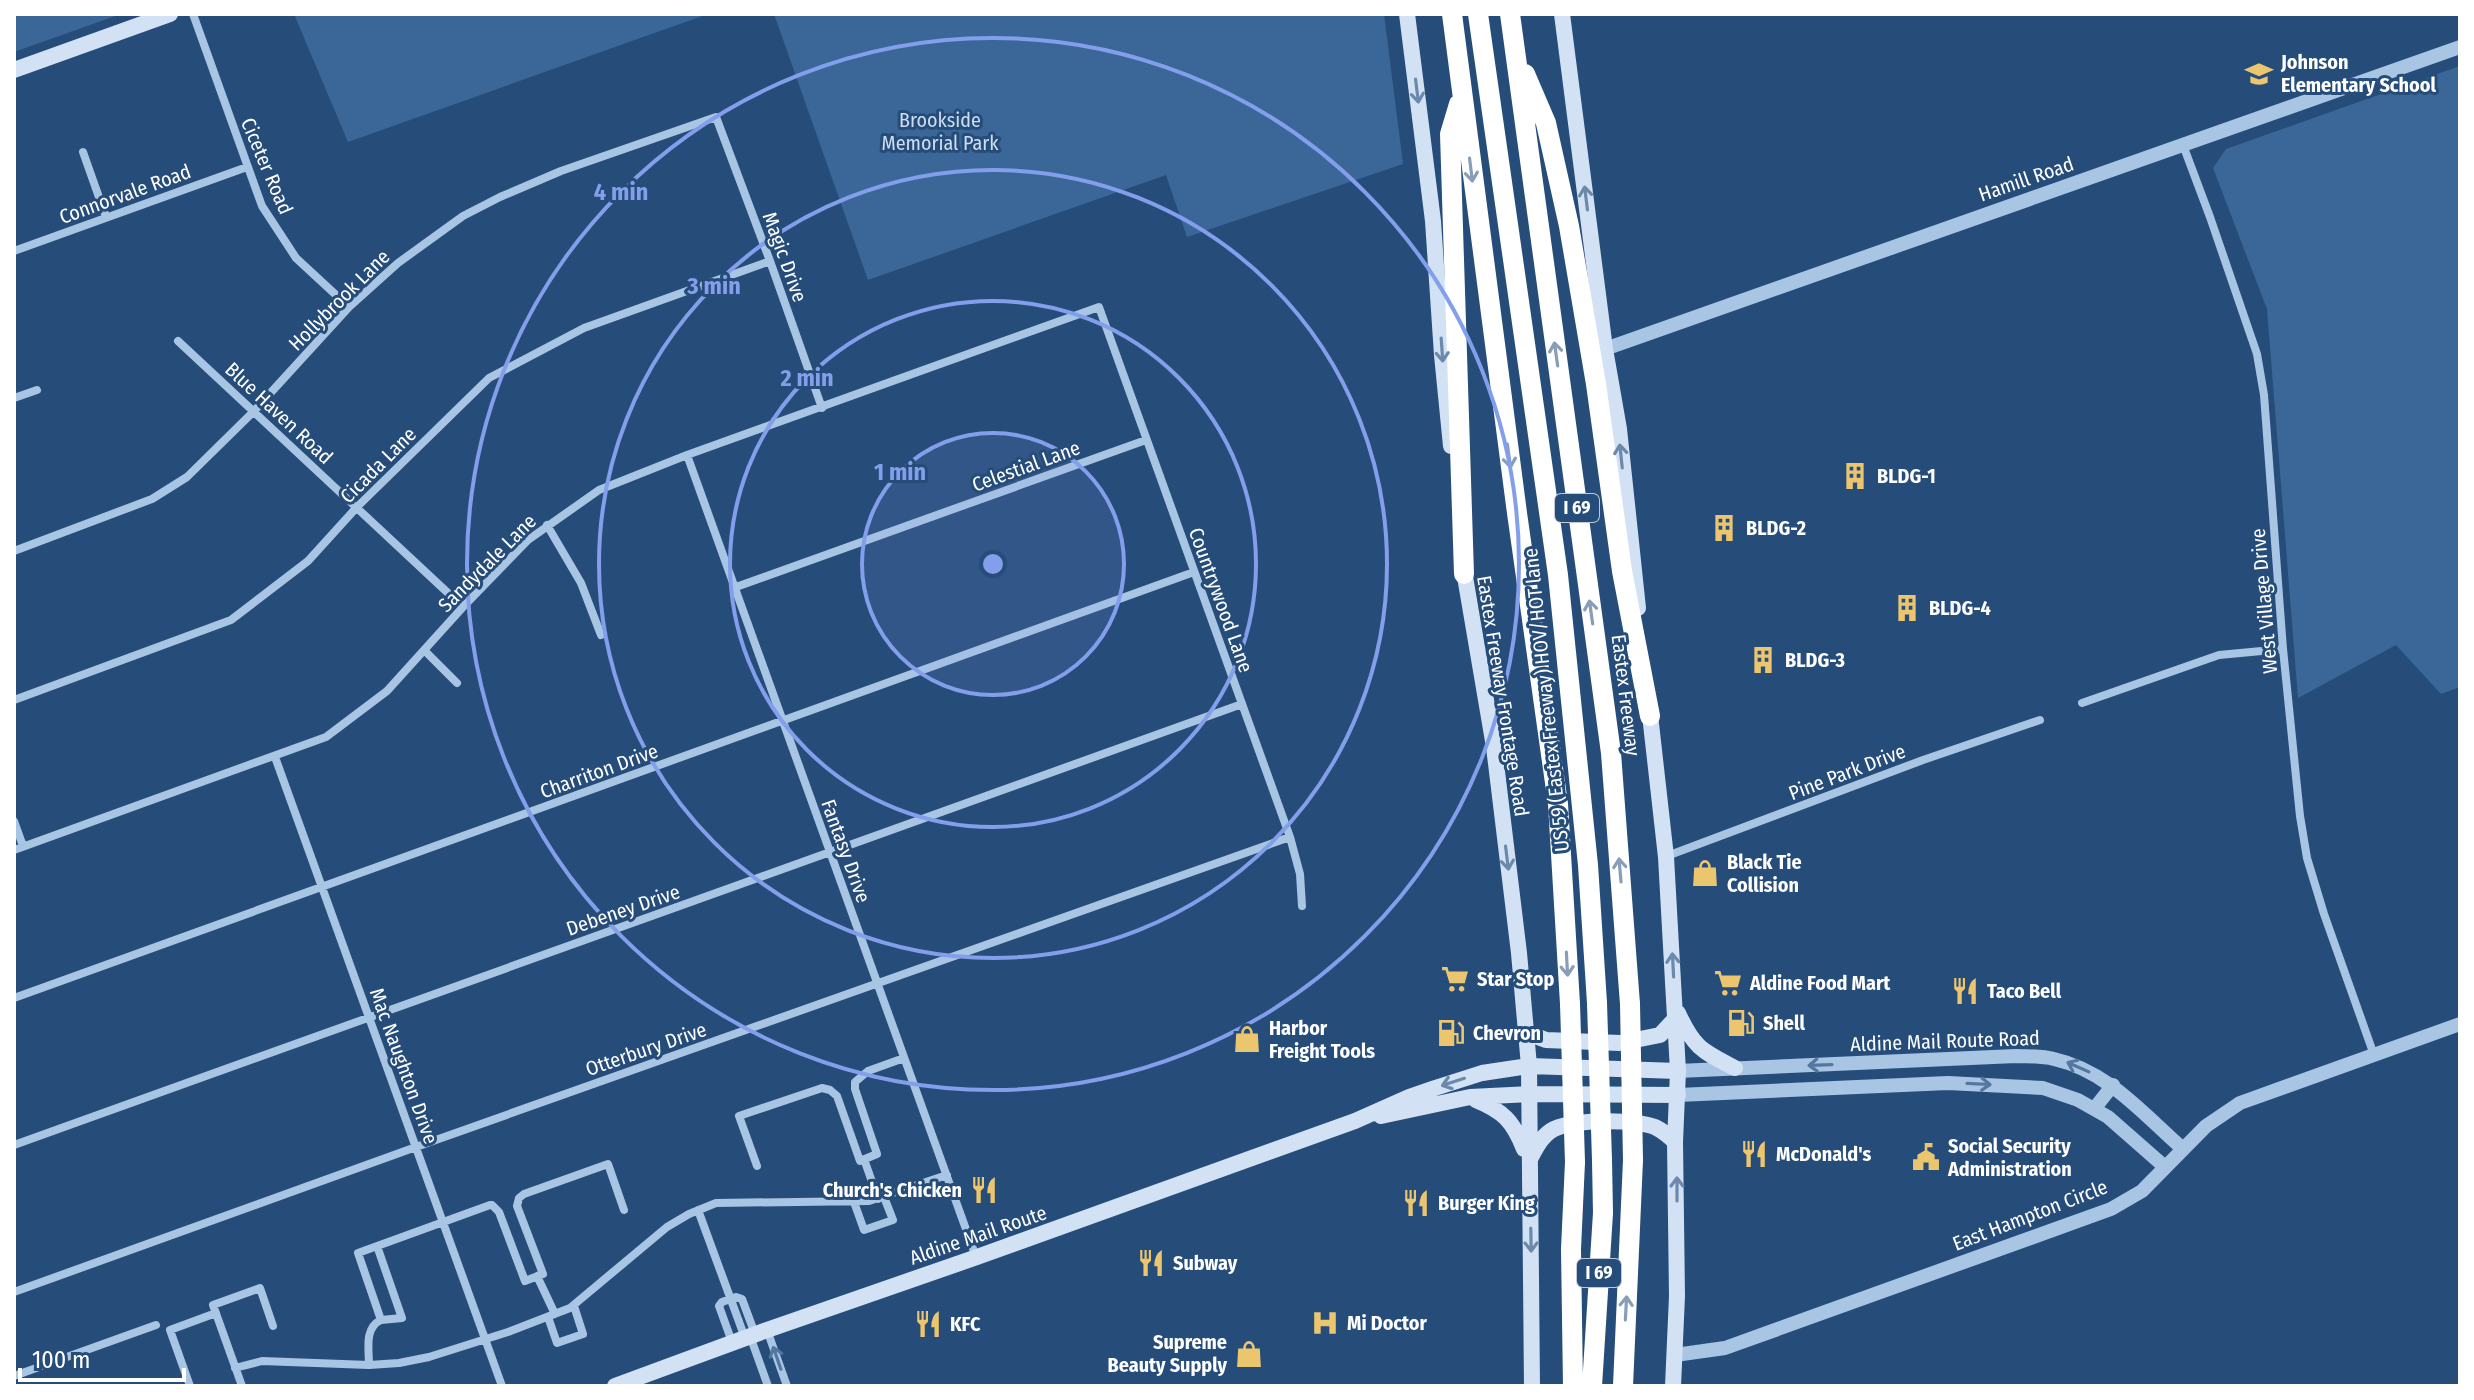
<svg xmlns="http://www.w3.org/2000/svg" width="2474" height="1400" viewBox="0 0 2474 1400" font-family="'Fira Sans Condensed',sans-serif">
	<rect width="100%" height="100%" fill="#264d7a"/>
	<!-- green -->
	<path fill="#3a6797" d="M 14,14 L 121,14 L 14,52 Z
		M 294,14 L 708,14 L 348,142 Z
		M 774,14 L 1384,14 L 1403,164 L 1187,237 L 1166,175 L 868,280 Z
		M 2460,66 L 2460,687 L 2441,694 L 2396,645 L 2298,698 L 2267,309 L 2213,168 L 2226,149 Z"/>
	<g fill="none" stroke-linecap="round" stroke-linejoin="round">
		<!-- minor -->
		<path stroke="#a9c5e4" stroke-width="8" d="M 193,14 L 262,206 L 296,258 L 349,307
			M 2183,145 L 2210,217 L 2257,354 L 2264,395 L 2283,649 L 2300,816 L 2307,858 L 2324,914 L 2374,1055
			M 83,152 L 106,217
			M 14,251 L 247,167
			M 178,341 L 463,607
			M 14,398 L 37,390
			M 687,455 L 976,1257
			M 547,525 L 581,583 L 601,635
			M 14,551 L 152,499 L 187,477 L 254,411 L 349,307 L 398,263 L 463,216 L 500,197 L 561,171 L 716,117 L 770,261 L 822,408
			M 736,587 L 1146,440
			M 424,650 L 457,683
			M 14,700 L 231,620 L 308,561 L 357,507 L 489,378 L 584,328 L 770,261
			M 2082,703 L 2219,655 L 2283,649
			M 275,757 L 502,1386
			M 14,821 L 23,846
			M 14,850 L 326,737 L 387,691 L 463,607 L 528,540 L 599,490 L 687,455 L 1099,307 L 1290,837 L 1300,874 L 1302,906
			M 1667,856 L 1923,760 L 2040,720
			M 14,998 L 1194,572
			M 14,1145 L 1242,704
			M 864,1159 L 878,1199
			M 757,1166 L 739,1116 L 822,1088 L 830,1090 L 837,1096 L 860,1161 L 877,1154 L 855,1089 L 855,1082 L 868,1071 L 904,1058
			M 854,1202 L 864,1230 L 893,1220 L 884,1197
			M 698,1210 L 745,1338
			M 377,1246 L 402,1318 L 381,1320 L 358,1253 L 490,1205 L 492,1205 L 499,1212 L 525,1281 L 543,1274 L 517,1206 L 519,1198 L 524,1194 L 608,1164 L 624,1210
			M 537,1276 L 555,1314
			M 14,1292 L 416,1147 L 1290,837
			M 548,1317 L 557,1343 L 583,1334 L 574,1306
			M 767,1330 L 787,1386
			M 750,1336 L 768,1386
			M 732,1342 L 719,1306 L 722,1302 L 736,1297 L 742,1299 L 755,1334
			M 369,1365 C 369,1349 364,1328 381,1320
			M 235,1368 L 262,1361 L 369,1365 L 399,1363 L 429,1357 L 508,1332 L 570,1308 L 667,1227 L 689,1214 L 716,1203 L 869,1201 L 947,1175
			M 14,1376 L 156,1325
			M 190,1386 L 170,1330 L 216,1313
			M 242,1386 L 213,1305 L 260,1288 L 273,1326"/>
		<!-- tertiary -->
		<path stroke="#a9c5e4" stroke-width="14" d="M 1605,349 L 2460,47
			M 1678,1071 L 2016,1056 C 2029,1056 2042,1056 2054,1059 C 2108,1071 2143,1114 2183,1149
			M 1678,1095 L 1948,1083 L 2043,1088 L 2078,1100 L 2108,1117 L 2165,1167
			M 2094,1109 L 2113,1085
			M 1675,1355 L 1725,1348 L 2111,1209 L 2142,1191 L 2206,1126 L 2240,1103 L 2460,1024"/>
		<!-- secondary -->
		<path stroke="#d2e2f4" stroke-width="16" d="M 1407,14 L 1433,221 L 1442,355 L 1451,446
			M 1562,14 L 1605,349 L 1619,429 L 1638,608
			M 14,70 L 170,14
			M 1463,565 L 1494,747 L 1519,953 L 1529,1066 L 1532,1386
			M 1649,706 L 1666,857 L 1678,1071 L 1675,1142 L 1677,1296 L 1673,1386
			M 1678,1013 C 1694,1048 1702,1051 1735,1068
			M 1525,1032 L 1546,1040 L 1620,1043 L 1660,1035 L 1674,1020
			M 1476,1100 C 1503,1111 1513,1121 1524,1149
			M 1381,1116 L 1470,1097 L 1529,1094 L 1678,1095
			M 1530,1159 C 1536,1148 1542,1135 1554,1129 C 1576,1119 1632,1119 1655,1127 C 1663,1131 1669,1136 1675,1142
			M 615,1386 L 767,1330 L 977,1257 L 1355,1121 L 1409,1097 L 1435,1088 L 1482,1073 L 1529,1066 L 1678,1071"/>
		<!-- motorway -->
		<path stroke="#fff" stroke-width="20" d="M 1452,14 L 1517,513 L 1558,804 L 1570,1004
			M 1478,14 L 1558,575 L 1588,865 L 1597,1003
			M 1510,14 L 1611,753 L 1630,1004
			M 1525,74 L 1546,123 L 1569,226 L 1596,384 L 1622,571 L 1650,716
			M 1459,104 L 1450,134 L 1464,574
			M 1573,1386 L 1571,1249 L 1575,1162
			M 1592,1386 L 1603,1213 L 1602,1160
			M 1623,1386 L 1633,1160"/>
		<!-- motorway-bridge -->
		<path stroke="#fff" stroke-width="20" d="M 1597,1003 L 1602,1160
			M 1570,1004 L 1575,1162
			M 1630,1004 L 1633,1160"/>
	</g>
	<!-- one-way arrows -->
	<defs><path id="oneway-shaft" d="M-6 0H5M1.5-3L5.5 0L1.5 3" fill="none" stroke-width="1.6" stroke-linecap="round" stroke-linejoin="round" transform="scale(2)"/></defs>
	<g stroke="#6b89ab">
		<use href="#oneway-shaft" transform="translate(1417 91) rotate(83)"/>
		<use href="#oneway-shaft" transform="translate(1586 198) rotate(-97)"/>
		<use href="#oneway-shaft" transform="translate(1442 350) rotate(86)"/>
		<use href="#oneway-shaft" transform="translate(1621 456) rotate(-96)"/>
		<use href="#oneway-shaft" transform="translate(1507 858) rotate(83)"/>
		<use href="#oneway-shaft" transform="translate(1673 965) rotate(-93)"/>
		<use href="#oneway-shaft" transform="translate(1453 1082) rotate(162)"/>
		<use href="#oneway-shaft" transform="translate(1677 1189) rotate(-90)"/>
		<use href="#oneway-shaft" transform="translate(1531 1240) rotate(89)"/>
	</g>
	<g stroke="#889db6">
		<use href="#oneway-shaft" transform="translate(1471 170) rotate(83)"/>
		<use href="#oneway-shaft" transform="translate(1556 354) rotate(-98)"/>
		<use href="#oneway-shaft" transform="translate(1509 456) rotate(82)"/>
		<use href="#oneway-shaft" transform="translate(1591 612) rotate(-98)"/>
		<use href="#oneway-shaft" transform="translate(1620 870) rotate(-95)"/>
		<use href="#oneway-shaft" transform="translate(1567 964) rotate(87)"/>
		<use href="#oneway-shaft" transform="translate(1626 1308) rotate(-87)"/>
	</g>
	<g stroke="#54779f">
		<use href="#oneway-shaft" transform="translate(1820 1065) rotate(178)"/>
		<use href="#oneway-shaft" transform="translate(2078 1067) rotate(-156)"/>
		<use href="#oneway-shaft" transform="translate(1979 1084) rotate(3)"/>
		<use href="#oneway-shaft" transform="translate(777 1358) rotate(-109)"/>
	</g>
	<!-- distance rings -->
	<circle cx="993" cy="564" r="131" fill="#839eea" fill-opacity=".12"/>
	<g fill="none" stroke="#839eea" stroke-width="4">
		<circle cx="993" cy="564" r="131"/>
		<circle cx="993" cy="564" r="263"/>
		<circle cx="993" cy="564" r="394"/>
		<circle cx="993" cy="564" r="526"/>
	</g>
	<!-- icons -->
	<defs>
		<g id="school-bare" transform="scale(2.16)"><path d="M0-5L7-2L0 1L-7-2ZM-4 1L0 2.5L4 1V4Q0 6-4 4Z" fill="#ecc56f" stroke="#264d7a" stroke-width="2.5" paint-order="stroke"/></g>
		<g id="building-bare" transform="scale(2.16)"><path d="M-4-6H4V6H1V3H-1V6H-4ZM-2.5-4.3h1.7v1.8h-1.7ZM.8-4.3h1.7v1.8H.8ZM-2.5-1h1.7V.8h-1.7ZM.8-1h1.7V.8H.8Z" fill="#ecc56f" stroke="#264d7a" stroke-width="2.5" paint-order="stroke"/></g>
		<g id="shop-bare" transform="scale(2.16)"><path d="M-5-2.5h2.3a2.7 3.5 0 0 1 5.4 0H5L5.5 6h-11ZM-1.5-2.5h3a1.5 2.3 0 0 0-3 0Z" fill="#ecc56f" stroke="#264d7a" stroke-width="2.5" paint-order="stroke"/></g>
		<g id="supermarket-bare" transform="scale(2.16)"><path d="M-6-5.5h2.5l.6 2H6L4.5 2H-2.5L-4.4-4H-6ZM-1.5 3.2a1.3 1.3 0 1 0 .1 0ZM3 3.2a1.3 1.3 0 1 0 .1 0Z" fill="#ecc56f" stroke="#264d7a" stroke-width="2.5" paint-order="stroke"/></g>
		<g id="restaurant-bare" transform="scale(2.16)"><path d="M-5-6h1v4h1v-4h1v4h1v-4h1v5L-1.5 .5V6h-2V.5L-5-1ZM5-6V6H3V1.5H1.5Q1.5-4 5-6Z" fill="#ecc56f" stroke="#264d7a" stroke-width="2.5" paint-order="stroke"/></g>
		<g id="fuel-bare" transform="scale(2.16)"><path d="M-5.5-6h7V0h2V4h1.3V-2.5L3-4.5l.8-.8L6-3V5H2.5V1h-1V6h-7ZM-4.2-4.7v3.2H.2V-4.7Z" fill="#ecc56f" stroke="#264d7a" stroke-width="2.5" paint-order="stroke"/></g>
		<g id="civic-bare" transform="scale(2.16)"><path d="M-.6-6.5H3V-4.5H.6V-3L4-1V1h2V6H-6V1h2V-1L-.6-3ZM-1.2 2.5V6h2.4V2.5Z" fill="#ecc56f" stroke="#264d7a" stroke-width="2.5" paint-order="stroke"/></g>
		<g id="hospital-bare" transform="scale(2.16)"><path d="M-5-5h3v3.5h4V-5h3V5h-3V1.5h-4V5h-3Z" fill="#ecc56f" stroke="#264d7a" stroke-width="2.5" paint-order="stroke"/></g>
	</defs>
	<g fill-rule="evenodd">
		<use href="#school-bare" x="2259" y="74"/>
		<use href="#building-bare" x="1855" y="476"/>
		<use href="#building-bare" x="1724" y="528"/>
		<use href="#building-bare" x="1907" y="608"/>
		<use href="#building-bare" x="1763" y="660"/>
		<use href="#shop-bare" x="1705" y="873"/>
		<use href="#supermarket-bare" x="1455" y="979"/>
		<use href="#supermarket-bare" x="1728" y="983"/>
		<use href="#restaurant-bare" x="1965" y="991"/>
		<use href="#fuel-bare" x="1741" y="1023"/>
		<use href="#fuel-bare" x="1451" y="1033"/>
		<use href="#shop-bare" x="1247" y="1039"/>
		<use href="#restaurant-bare" x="1754" y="1154"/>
		<use href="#civic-bare" x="1926" y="1157"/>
		<use href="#restaurant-bare" x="984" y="1190"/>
		<use href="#restaurant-bare" x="1416" y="1203"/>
		<use href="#restaurant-bare" x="1151" y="1263"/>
		<use href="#hospital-bare" x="1325" y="1323"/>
		<use href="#restaurant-bare" x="928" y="1324"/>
		<use href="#shop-bare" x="1249" y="1354"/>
	</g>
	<g text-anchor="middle" stroke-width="6" stroke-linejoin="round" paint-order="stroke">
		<!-- shield labels -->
		<g fill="#264d7a" stroke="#becad7" stroke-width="2">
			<rect x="1555" y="494" width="44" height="28" rx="6"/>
			<rect x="1577" y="1259" width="44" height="28" rx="6"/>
		</g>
		<g font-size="18" font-weight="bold" fill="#fff">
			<text x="1577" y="514">I 69</text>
			<text x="1599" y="1279">I 69</text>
		</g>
		<!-- poi labels -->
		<g font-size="20" font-weight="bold" fill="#fff" stroke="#264d7a" text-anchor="start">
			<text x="2281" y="69">Johnson<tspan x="2281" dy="23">Elementary School</tspan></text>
			<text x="1877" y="483">BLDG-1</text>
			<text x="1746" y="535">BLDG-2</text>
			<text x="1929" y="615">BLDG-4</text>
			<text x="1785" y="667">BLDG-3</text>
			<text x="1727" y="869">Black Tie<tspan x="1727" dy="23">Collision</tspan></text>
			<text x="1477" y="986">Star Stop</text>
			<text x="1750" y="990">Aldine Food Mart</text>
			<text x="1987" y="998">Taco Bell</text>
			<text x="1763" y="1030">Shell</text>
			<text x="1269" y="1035">Harbor<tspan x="1269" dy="23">Freight Tools</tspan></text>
			<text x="1473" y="1040">Chevron</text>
			<text x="1948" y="1153">Social Security<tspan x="1948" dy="23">Administration</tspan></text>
			<text x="1776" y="1161">McDonald's</text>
			<text x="962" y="1197" text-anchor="end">Church's Chicken</text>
			<text x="1438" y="1210">Burger King</text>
			<text x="1173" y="1270">Subway</text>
			<text x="1347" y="1330">Mi Doctor</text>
			<text x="950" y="1331">KFC</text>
			<text x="1227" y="1349" text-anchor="end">Supreme<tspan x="1227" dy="23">Beauty Supply</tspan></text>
		</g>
		<!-- park labels -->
		<g font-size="20" fill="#ccdff3" stroke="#264d7a">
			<text x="940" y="127">Brookside<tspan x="940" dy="23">Memorial Park</tspan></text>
		</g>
		<!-- street labels -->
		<g font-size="20" fill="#fff" stroke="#264d7a">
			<text transform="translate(267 166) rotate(67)" y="7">Ciceter Road</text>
			<text transform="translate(2026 179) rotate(-19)" y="7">Hamill Road</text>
			<text transform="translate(125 194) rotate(-20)" y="7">Connorvale Road</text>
			<text transform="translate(785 257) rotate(70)" y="7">Magic Drive</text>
			<text transform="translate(339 300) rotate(-45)" y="7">Hollybrook Lane</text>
			<text transform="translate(279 413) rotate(43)" y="7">Blue Haven Road</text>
			<text transform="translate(378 465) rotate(-45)" y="7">Cicada Lane</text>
			<text transform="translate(1026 466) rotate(-20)" y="7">Celestial Lane</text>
			<text transform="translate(487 563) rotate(-45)" y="7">Sandydale Lane</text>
			<text transform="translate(1221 600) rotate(70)" y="7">Countrywood Lane</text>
			<text transform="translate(2264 601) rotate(-95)" y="7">West Village Drive</text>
			<text transform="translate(1626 695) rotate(83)" y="7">Eastex Freeway</text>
			<text transform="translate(1503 696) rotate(81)" y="7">Eastex Freeway Frontage Road</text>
			<text transform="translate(1546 700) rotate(-96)" y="7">US 59 (Eastex Freeway) HOV/HOT lane</text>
			<text transform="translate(599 771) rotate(-20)" y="7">Charriton Drive</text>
			<text transform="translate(1847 772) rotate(-21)" y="7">Pine Park Drive</text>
			<text transform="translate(846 851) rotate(70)" y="7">Fantasy Drive</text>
			<text transform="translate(623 910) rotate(-19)" y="7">Debeney Drive</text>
			<text transform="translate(1945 1041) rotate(-2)" y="7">Aldine Mail Route Road</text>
			<text transform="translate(646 1049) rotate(-19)" y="7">Otterbury Drive</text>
			<text transform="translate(404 1066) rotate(70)" y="7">Mac Naughton Drive</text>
			<text transform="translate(2030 1215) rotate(-21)" y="7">East Hampton Circle</text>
			<text transform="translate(978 1235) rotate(-19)" y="7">Aldine Mail Route</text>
		</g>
	</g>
	<circle cx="993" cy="564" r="12" fill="#839eea" stroke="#264d7a" stroke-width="4"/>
	<g font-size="24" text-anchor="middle" font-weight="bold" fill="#839eea" stroke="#264d7a" stroke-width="6" stroke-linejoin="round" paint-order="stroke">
		<text x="621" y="200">4 min</text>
		<text x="714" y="294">3 min</text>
		<text x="807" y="386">2 min</text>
		<text x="900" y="480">1 min</text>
	</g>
	<!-- border -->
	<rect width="2474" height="1400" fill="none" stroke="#ffffff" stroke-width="32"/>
	<!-- scale -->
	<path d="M20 1368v12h164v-12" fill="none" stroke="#ffffff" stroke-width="4"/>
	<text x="32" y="1368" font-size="24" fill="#ffffff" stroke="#264d7a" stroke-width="6" paint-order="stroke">100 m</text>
</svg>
